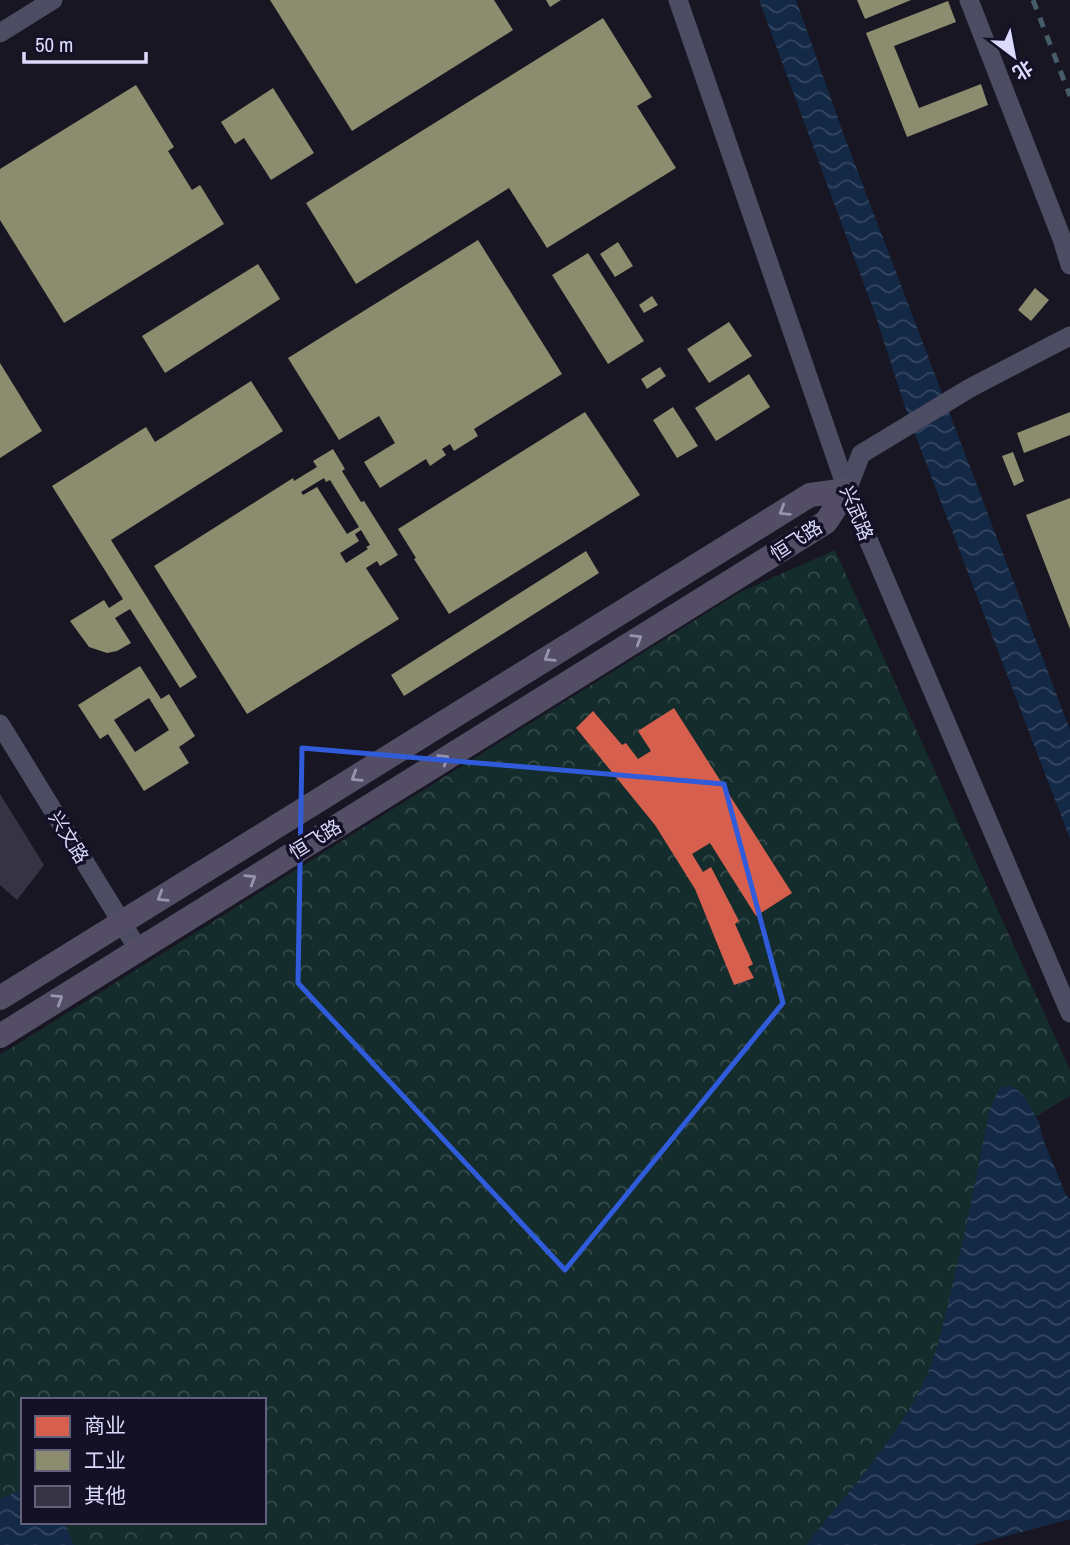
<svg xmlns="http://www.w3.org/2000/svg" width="1070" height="1545" viewBox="0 0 1070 1545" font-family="'Archivo Narrow','Noto Sans SC',sans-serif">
	<defs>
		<pattern id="forest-crowns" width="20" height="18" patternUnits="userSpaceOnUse" patternTransform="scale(1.75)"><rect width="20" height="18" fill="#152c2c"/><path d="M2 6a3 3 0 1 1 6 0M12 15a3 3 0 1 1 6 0" fill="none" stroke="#364a4c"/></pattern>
		<pattern id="water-waves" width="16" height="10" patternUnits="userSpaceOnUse" patternTransform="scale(1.75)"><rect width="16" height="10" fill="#132946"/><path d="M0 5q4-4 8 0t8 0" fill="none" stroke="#354762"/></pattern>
	</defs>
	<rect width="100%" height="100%" fill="#181622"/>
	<!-- forest -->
	<path fill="url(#forest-crowns)" fill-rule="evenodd" d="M 835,550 L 1070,1070 L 1070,1096 L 1004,1135 L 966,1321 L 823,1545 L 0,1545 L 0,1055 L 740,592 ZM 23,1400 L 264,1400 L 264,1522 L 23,1522 Z"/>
	<!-- water -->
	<path fill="url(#water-waves)" d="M 759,0 L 796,0 L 845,138 L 1070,730 L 1070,839 L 908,416 L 875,314 Z
		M 1012,1086 L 1024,1096 L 1039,1122 L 1043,1139 L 1066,1195 L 1070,1199 L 1070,1519 L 974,1545 L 806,1545 C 848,1491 899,1438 927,1375 C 939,1347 945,1316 952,1287 C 967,1228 978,1168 990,1109 L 1000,1087 Z
		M 23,1489 L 23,1522 L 64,1522 L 74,1545 L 0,1545 L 0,1499 Z"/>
	<!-- shops -->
	<path fill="#d6604d" d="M 674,708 L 792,893 L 756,916 L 710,843 L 692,854 L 703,872 L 711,867 L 739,921 L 735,924 L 753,964 L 748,967 L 754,978 L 734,985 L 695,889 L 655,825 L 576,728 L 593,711 L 622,745 L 626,743 L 638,759 L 651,751 L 638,731 Z"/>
	<!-- industry -->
	<path fill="#8c8c6e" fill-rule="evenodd" d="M 270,0 L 494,0 L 513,30 L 352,131 Z
		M 546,0 L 561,0 L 550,7 Z
		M 857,0 L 911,0 L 865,19 Z
		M 948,1 L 956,22 L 894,46 L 919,108 L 981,84 L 988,105 L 907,137 L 866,33 Z
		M 603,18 L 652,97 L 637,106 L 676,168 L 547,248 L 509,188 L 356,284 L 306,203 Z
		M 136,85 L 174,147 L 168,151 L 192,190 L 200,185 L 224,224 L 64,323 L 0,220 L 0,169 Z
		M 273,88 L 314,153 L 271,180 L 244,138 L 235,144 L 221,122 Z
		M 478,240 L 562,374 L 474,429 L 478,436 L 454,451 L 450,444 L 442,449 L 446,455 L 430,466 L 426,459 L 380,488 L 364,462 L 395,443 L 379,416 L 339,440 L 288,358 Z
		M 618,242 L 633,266 L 615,277 L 600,254 Z
		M 588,253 L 644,341 L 608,364 L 552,275 Z
		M 258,264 L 280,299 L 165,373 L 142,336 Z
		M 1035,288 L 1049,300 L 1031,321 L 1018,310 Z
		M 652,296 L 658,305 L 644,313 L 639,305 Z
		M 729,322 L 752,356 L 709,383 L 687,349 Z
		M 0,363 L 42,431 L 0,458 Z
		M 660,367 L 666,376 L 647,389 L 641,379 Z
		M 749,374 L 770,407 L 716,441 L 695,408 Z
		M 251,381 L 283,431 L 111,540 L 197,677 L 180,688 L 130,609 L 115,618 L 131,643 L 117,651 L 107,653 L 89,647 L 70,621 L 104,600 L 109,608 L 123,599 L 52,486 L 146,427 L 155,442 Z
		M 673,407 L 698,446 L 677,458 L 653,420 Z
		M 585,412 L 640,495 L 449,614 L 414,559 L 416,558 L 398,529 Z
		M 1070,412 L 1070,435 L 1024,453 L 1017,433 Z
		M 333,449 L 345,469 L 342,471 L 361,502 L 364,501 L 398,555 L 380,566 L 377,561 L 366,568 L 399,619 L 247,714 L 154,566 L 293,478 L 294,481 L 317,467 L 313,461 ZM 324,478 L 326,482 L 330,480 L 359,527 L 347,534 L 317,487 L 303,495 L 301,492 ZM 361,530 L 370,545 L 366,547 L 368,549 L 346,563 L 340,553 L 359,541 L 355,534 Z
		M 1013,452 L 1024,481 L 1014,486 L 1002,456 Z
		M 1070,498 L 1070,629 L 1026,515 Z
		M 586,551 L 599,573 L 404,696 L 391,675 Z
		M 140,666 L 161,699 L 169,694 L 195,736 L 179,747 L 189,763 L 144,791 L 108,734 L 100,739 L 78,705 ZM 149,698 L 169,730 L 135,752 L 114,720 Z"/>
	<!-- building -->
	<path fill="#363444" d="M 0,794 L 44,865 L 17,900 L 0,885 Z"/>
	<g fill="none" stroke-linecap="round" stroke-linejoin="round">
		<!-- minor -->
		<path stroke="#4c4c62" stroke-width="19" d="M 678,0 L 847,490 L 1070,1013
			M 969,0 L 1062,239 L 1070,265
			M 0,33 L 53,0
			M 847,490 L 861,454 L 970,388 L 1070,336
			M 0,724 L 138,949"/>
		<!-- major -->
		<path stroke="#544d66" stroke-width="24" d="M 0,998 L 810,495 L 847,490
			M 0,1036 L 826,522 L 847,490"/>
		<!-- rail -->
		<path stroke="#465c69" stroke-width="5" stroke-dasharray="10 9" stroke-linecap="butt" d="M 1033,0 L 1070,96"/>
	</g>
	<!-- one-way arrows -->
	<defs><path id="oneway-chevron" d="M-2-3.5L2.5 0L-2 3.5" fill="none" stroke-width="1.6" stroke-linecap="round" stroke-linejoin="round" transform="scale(1.75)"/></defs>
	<g stroke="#9894b1">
		<use href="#oneway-chevron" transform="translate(784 511) rotate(148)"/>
		<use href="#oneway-chevron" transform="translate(637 639) rotate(-32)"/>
		<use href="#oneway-chevron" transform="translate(549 657) rotate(148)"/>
		<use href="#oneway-chevron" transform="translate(444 759) rotate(-32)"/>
		<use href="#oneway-chevron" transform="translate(356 777) rotate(148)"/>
		<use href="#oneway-chevron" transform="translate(251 879) rotate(-32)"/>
		<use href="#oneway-chevron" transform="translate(162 897) rotate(148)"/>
		<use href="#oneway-chevron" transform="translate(58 999) rotate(-32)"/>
	</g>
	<!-- marked area -->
	<path fill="none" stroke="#305cdc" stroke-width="5" stroke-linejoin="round" d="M 302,748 L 724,784 L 783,1003 L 565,1270 L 298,983 Z"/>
	<g text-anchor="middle" stroke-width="7" stroke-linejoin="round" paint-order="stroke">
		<!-- street labels -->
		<g font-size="19" fill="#dbdafc" stroke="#141127">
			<text transform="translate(857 513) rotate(68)" y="7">兴武路</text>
			<text transform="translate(796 540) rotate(-33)" y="7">恒飞路</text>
			<text transform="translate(69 837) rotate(58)" y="7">兴文路</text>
			<text transform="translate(315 839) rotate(-32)" y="7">恒飞路</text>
		</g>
	</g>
	<!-- legend -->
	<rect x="21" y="1398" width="245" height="126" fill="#141127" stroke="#64617c" stroke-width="2"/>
	<rect x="35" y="1416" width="35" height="21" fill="#d6604d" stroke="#64617c" stroke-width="2"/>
	<text x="84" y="1433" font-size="21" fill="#dbdafc">商业</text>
	<rect x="35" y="1450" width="35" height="21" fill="#8c8c6e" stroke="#64617c" stroke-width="2"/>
	<text x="84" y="1468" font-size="21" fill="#dbdafc">工业</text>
	<rect x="35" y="1486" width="35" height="21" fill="#363444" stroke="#64617c" stroke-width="2"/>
	<text x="84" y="1503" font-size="21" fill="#dbdafc">其他</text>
	<!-- north arrow -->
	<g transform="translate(1014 56) rotate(148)" stroke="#141127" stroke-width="5" paint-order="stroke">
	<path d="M0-5L12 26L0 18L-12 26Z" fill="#dbdafc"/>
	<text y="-10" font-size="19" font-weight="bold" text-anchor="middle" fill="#dbdafc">北</text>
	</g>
	<!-- scale -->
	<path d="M24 52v10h122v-10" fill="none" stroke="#dbdafc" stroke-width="3.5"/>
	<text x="35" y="52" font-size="21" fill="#dbdafc" stroke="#141127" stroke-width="5" paint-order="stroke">50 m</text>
</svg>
